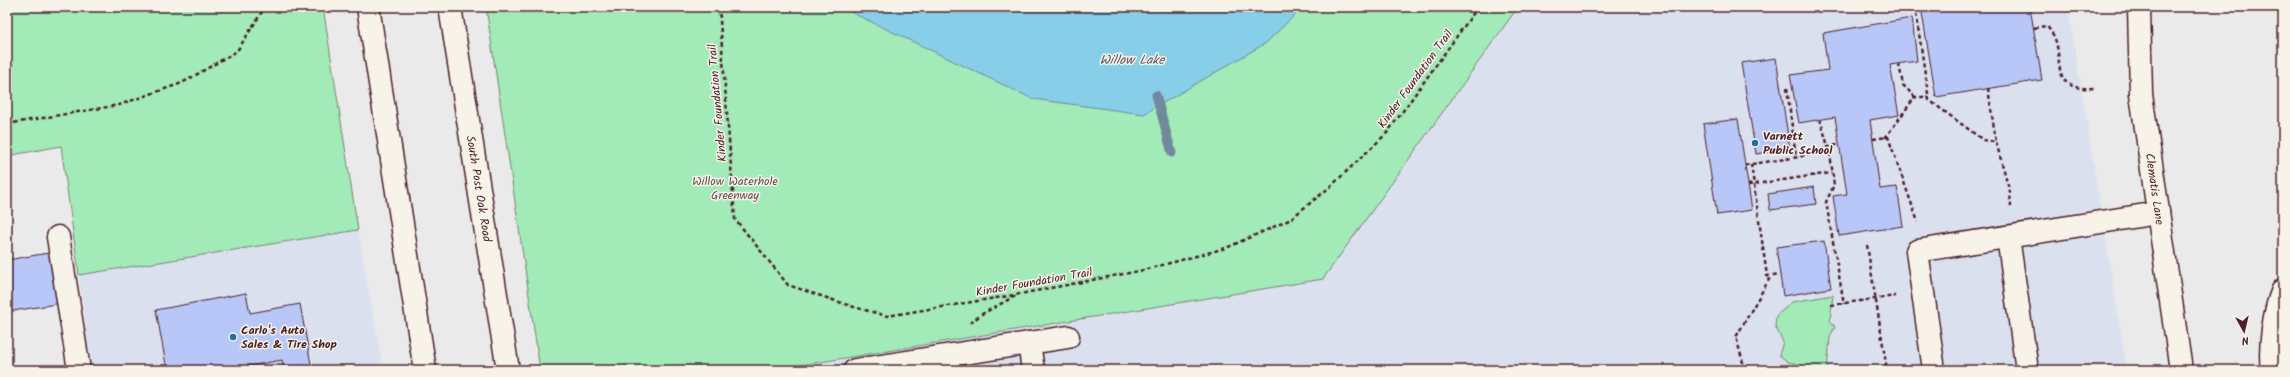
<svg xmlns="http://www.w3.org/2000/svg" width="2290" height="377" viewBox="0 0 2290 377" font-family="Kalam,sans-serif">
	<rect width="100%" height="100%" fill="#eaeaeb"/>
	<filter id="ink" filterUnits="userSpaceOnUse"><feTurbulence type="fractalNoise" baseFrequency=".025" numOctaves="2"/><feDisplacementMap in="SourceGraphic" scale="8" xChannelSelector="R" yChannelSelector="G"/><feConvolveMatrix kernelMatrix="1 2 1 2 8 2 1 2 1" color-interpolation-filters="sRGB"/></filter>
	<g filter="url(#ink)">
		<!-- built -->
		<path fill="#dbe0ef" d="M 1518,7 L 2068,7 L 2127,370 L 772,370 L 1323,279 Z
			M 358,230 L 382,364 L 336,370 L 91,370 L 79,275 Z"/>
		<!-- green -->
		<path fill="#a2eab7" stroke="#768471" d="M 7,7 L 323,7 L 358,230 L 79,275 L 61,146 L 7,156 Z
			M 486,7 L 1518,7 L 1323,279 L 772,370 L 540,370 Z
			M 1833,295 L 1830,320 L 1835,327 L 1830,337 L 1827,370 L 1805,370 L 1802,365 L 1788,362 L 1779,355 L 1783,342 L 1775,326 L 1776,316 L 1792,302 Z"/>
		<!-- water -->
		<path fill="#87cfe8" stroke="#6f899c" d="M 840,7 L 1303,7 L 1266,43 L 1144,114 L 1033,99 Z"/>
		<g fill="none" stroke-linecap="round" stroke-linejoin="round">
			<!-- stream -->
			<path stroke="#6f899c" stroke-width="9" d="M 1156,95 L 1172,153"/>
		</g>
		<!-- building -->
		<path fill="#b8c7f7" stroke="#4a1f2b" d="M 1921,7 L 2030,7 L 2042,80 L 1936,97 Z
			M 1912,18 L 1917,61 L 1890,65 L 1899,115 L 1870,120 L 1880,189 L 1897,187 L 1903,226 L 1839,236 L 1833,196 L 1847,194 L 1835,117 L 1799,123 L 1790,75 L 1828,70 L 1823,33 Z
			M 1776,58 L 1790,149 L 1756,154 L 1741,63 Z
			M 1738,119 L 1752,210 L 1717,215 L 1703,124 Z
			M 1814,187 L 1816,204 L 1770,210 L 1768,194 Z
			M 1824,241 L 1831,288 L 1783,296 L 1776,247 Z
			M 54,252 L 62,303 L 7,312 L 7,260 Z
			M 246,293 L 250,313 L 300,304 L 312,370 L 284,370 L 282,360 L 228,370 L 167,370 L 156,310 Z"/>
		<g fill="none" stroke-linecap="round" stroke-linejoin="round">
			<!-- minor casing -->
			<g stroke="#4a1f2b" stroke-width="25">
				<g id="minor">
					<path id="s1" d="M 2139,7 L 2141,94 L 2181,370"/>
					<path d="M 58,237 L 79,370"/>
					<path d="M 2008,237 L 2027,370"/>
					<path d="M 1029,343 L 1033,370"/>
					<path d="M 855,370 L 1068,337"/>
					<path d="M 1934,370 L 1917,251 L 2158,213"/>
					<path d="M 2272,370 C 2269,348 2274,310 2283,290"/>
				</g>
			</g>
			<!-- highway casing -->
			<g stroke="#4a1f2b" stroke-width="25">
				<g id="highway">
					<path d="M 368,7 L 425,370"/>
					<path id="s2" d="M 450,7 L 508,370"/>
				</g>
			</g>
			<!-- path -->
			<path stroke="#4a1f2b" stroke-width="2.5" stroke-dasharray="4 3" stroke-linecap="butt" d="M 719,7 L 735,219 L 788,285 L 854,307 L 887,316 L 1020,294 L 1144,270 L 1226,248 L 1289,220 L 1330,187 L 1387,133 L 1478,7
				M 1915,7 L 1929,100 L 1983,140 L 1996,142 L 2010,192 L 2011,207
				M 2034,28 L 2046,26 C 2072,48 2040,92 2094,88
				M 1899,64 L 1903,85 L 1915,97
				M 1787,88 L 1796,157
				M 1988,88 L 1996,142
				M 1820,119 L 1830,153 L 1834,185 L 1826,202 L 1844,304
				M 7,124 L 119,105 L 182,83 L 237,51 L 265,7
				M 1885,138 L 1915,97 L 1928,97
				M 1873,139 L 1888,137 L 1918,222
				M 1751,164 L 1767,276 L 1780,274
				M 1745,165 L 1799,157 L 1839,144
				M 1748,185 L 1832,173
				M 1867,245 L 1887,370
				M 1831,305 L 1896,296
				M 970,323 L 982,314 L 1017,295
				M 1745,370 L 1736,337 L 1771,276"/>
			<!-- minor -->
			<use href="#minor" stroke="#f7f3e8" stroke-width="22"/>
			<!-- highway -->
			<use href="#highway" stroke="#f7f3e8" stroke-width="22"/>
		</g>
	</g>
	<!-- markers -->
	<g fill="#1f6fb2" stroke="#f7f3e8" stroke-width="1.5">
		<circle cx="1755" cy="143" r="4"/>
		<circle cx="233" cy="337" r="4"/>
	</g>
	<g text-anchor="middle" stroke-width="3" stroke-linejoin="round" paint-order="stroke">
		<!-- street labels -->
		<g font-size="12" fill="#4a1f2b" stroke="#f7f3e8">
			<text transform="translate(1415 79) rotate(-54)" y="4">Kinder Foundation Trail</text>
			<text transform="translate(717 103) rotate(-95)" y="4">Kinder Foundation Trail</text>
			<text dy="4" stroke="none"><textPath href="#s2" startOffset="184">South Post Oak Road</textPath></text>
			<text dy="4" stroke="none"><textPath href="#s1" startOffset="183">Clematis Lane</textPath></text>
			<text transform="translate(1034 282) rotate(-10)" y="4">Kinder Foundation Trail</text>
		</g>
		<!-- poi labels -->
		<g font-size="12" font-weight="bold" fill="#4a1f2b" stroke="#f7f3e8" text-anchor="start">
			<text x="1763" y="140">Varnett<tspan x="1763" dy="14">Public School</tspan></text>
			<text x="241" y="334">Carlo's Auto<tspan x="241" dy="14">Sales &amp; Tire Shop</tspan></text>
		</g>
		<!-- park labels -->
		<g font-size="12" fill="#60524e" stroke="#f7f3e8">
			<text x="735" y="185">Willow Waterhole<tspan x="735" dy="14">Greenway</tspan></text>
		</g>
		<!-- water labels -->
		<g font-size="13" font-style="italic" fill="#5c5464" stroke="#f7f3e8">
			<text x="1132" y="64">Willow Lake</text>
		</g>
	</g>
	<!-- margin -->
	<rect width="2290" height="377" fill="none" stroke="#f7f3e8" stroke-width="24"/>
	<rect x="12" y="12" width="2266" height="353" fill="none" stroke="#4a1f2b" stroke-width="1.5" filter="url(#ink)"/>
	<!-- north arrow -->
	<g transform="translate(2244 331) rotate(172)" stroke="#f7f3e8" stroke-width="3" paint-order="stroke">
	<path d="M0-3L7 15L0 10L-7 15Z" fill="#4a1f2b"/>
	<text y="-6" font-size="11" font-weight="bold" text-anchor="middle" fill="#4a1f2b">N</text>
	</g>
</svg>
